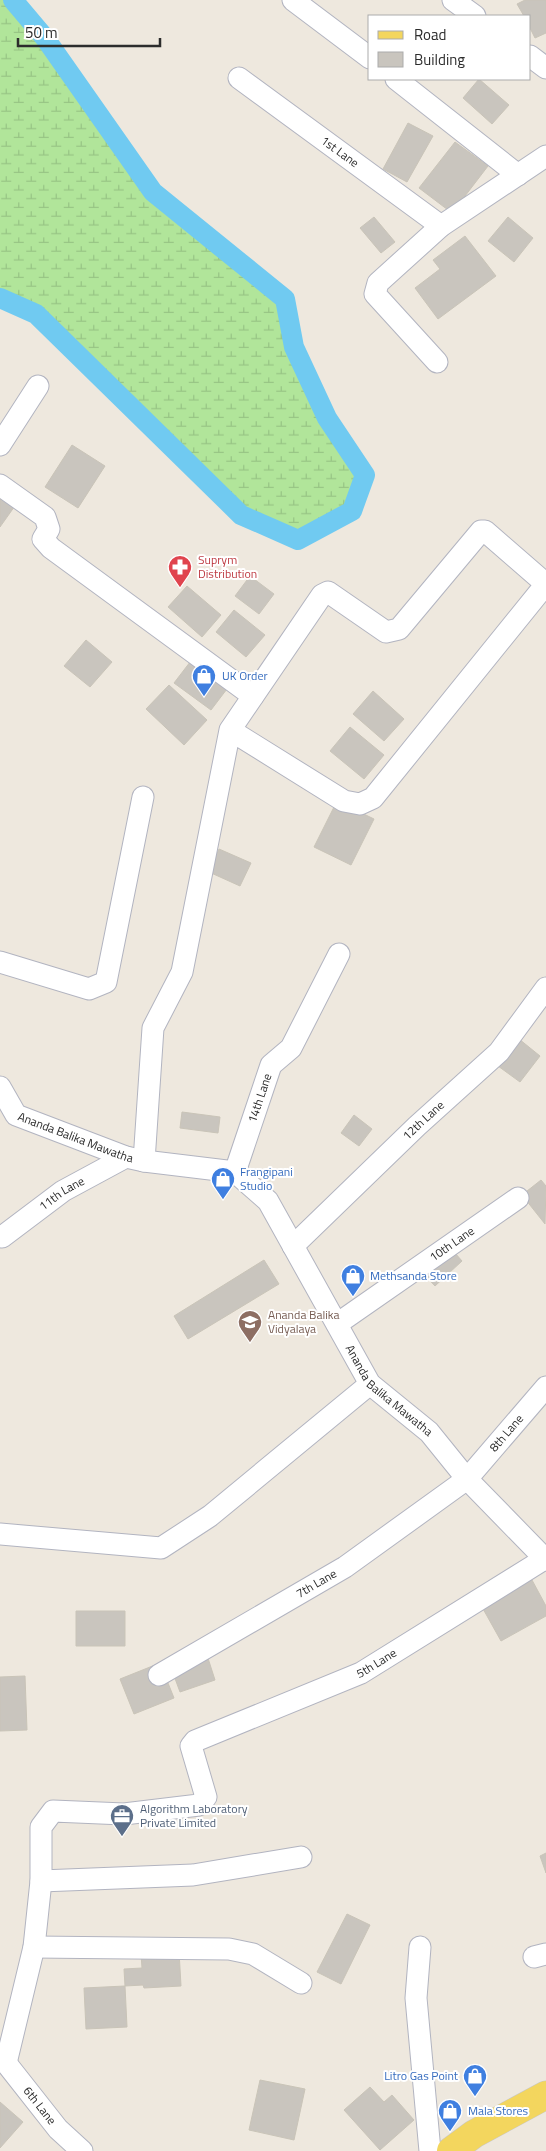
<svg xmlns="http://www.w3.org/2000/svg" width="546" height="2151" viewBox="0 0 546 2151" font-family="'Titillium Web',sans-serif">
	<defs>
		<pattern id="wetland-marsh" width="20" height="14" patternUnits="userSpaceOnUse" patternTransform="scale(1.25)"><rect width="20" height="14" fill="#b1e59a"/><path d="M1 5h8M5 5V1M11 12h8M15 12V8" fill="none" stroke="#98c585"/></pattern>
	</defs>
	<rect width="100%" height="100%" fill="#eee8de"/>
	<!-- wetland -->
	<path fill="url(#wetland-marsh)" d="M 0,0 L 13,0 L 45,38 L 153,192 L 285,299 L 294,347 L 327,418 L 365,475 L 352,511 L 298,540 L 241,515 L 36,314 L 0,298 Z"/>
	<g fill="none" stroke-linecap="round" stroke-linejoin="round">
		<!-- canal -->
		<path stroke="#70caf1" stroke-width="20" d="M 0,298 L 36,314 L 241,515 L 298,540 L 352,511 L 365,475 L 327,418 L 294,347 L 285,299 L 153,192 L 45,38 L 13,0"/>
	</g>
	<!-- building -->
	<path fill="#c9c5be" stroke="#c9c4b8" d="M 525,0 L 546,0 L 546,33 L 535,38 L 530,28 L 530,16 L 524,16 L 517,4 Z
		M 479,79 L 509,105 L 492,124 L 463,98 Z
		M 408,123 L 433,136 L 407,182 L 383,169 Z
		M 455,142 L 488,166 L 452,213 L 419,188 Z
		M 374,217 L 395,242 L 381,253 L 360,228 Z
		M 508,217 L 533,238 L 514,262 L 488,241 Z
		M 465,236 L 496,276 L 438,319 L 415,288 L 440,269 L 433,260 Z
		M 72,445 L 105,466 L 78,508 L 45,487 Z
		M 0,491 L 17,503 L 0,527 Z
		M 250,576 L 274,594 L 259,614 L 235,596 Z
		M 187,586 L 221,615 L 202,637 L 168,607 Z
		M 234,610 L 265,635 L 246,657 L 216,632 Z
		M 86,640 L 112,662 L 90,687 L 64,666 Z
		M 197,653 L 233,681 L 211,710 L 174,683 Z
		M 169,685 L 207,720 L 184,745 L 146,709 Z
		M 373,691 L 404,719 L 384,741 L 353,714 Z
		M 350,727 L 384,755 L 364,779 L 330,751 Z
		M 337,801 L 374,819 L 351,865 L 314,847 Z
		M 219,849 L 251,863 L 240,886 L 209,872 Z
		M 519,1039 L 540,1056 L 520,1082 L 498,1066 Z
		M 182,1112 L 220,1117 L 218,1133 L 180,1128 Z
		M 354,1115 L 372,1129 L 359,1146 L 341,1133 Z
		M 541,1180 L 546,1186 L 545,1224 L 522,1195 Z
		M 448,1245 L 462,1261 L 435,1286 L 420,1270 Z
		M 264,1260 L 279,1284 L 188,1339 L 174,1316 Z
		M 532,1580 L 546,1606 L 546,1616 L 501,1641 L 482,1607 Z
		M 76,1611 L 125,1611 L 125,1646 L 76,1646 Z
		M 206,1652 L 215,1680 L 180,1692 L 170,1665 Z
		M 160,1663 L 174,1698 L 134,1714 L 120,1679 Z
		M 25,1676 L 27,1730 L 0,1731 L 0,1677 Z
		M 546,1853 L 546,1873 L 540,1856 Z
		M 347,1914 L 370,1925 L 341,1984 L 317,1972 Z
		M 179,1951 L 181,1986 L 144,1988 L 143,1985 L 125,1986 L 124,1969 L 142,1968 L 141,1954 Z
		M 125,1986 L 127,2027 L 86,2029 L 84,1988 Z
		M 260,2080 L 305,2089 L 294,2140 L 249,2130 Z
		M 370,2087 L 384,2102 L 392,2095 L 414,2120 L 380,2150 L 344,2110 Z
		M 0,2102 L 23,2122 L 0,2148 Z"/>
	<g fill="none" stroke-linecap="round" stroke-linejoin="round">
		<!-- street casing -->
		<g stroke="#b2b4c0" stroke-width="23">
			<g id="street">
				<path d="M 293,0 L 370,58"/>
				<path d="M 453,0 L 475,16"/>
				<path d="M 530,56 L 546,68"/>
				<path id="s1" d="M 239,78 L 441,226"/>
				<path d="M 396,79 L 518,175"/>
				<path d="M 437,362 L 375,294 L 378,283 L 441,226 L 546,156"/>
				<path d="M 0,445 L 38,386"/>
				<path d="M 0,485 L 45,517 L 49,529 L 43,539 L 51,548 L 253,696"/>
				<path d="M 0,962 L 89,989 L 106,982 L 143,797"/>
				<path id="s2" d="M 0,1087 L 16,1115 L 126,1157 L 144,1161 L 235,1172 L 268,1201 L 370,1384 L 429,1432 L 467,1479 L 546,1560"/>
				<path d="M 144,1161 L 153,1028 L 182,972 L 230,730 L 322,595 L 328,592 L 386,632 L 399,629 L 481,531 L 485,531 L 546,584 L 373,798 L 360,804 L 344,801 L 230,730"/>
				<path id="s3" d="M 235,1172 L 271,1065 L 291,1048 L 339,954"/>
				<path id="s4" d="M 2,1237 L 63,1191 L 126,1157"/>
				<path id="s5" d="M 293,1246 L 417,1126 L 499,1052 L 546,988"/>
				<path id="s6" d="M 337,1324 L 518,1198"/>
				<path d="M 0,1534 L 161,1548 L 210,1516 L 370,1384"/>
				<path id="s7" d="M 159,1675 L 345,1567 L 467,1479 L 546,1387"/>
				<path d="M 41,1881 L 193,1875 L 301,1857"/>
				<path d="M 34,1947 L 229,1949 L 253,1954 L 301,1983"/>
				<path d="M 420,1947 L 416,1998 L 430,2151"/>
				<path d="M 534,1957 L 546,1954"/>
				<path id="s8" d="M 0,2060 L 6,2063 L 58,2129 L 82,2151"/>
				<path id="s9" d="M 6,2063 L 34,1947 L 41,1881 L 41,1827 L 53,1811 L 124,1814 L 199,1805 L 206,1797 L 191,1746 L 195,1741 L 361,1673 L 546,1558"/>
			</g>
		</g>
		<!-- primary casing -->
		<g stroke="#c8c8c8" stroke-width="29">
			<path id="primary" d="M 451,2151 L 474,2134 L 546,2095"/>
		</g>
		<!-- street -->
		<use href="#street" stroke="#fff" stroke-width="21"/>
		<!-- primary -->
		<use href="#primary" stroke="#f3d65e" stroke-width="28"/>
	</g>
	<!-- icons -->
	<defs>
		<g id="pharmacy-pin" transform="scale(1.25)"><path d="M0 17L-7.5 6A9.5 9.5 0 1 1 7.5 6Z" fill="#e0444e" stroke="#fff"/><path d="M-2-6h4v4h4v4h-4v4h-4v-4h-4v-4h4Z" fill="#fff"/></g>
		<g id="shop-pin" transform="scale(1.25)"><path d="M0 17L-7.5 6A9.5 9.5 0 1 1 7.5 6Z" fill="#3f7fe0" stroke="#fff"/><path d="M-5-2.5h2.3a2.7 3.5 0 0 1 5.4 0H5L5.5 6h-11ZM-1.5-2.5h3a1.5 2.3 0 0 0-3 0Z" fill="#fff"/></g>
		<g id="school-pin" transform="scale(1.25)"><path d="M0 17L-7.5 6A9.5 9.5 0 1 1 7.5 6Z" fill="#8d6e63" stroke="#fff"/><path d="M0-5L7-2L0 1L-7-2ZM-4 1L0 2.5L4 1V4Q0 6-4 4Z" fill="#fff"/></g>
		<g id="office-pin" transform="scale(1.25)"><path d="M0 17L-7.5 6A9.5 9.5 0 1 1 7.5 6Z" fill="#5c6f8a" stroke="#fff"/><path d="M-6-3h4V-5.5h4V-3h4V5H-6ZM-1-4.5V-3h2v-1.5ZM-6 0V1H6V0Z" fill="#fff"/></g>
	</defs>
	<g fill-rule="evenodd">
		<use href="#pharmacy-pin" x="180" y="567"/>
		<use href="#shop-pin" x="204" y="676"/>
		<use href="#shop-pin" x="223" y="1179"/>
		<use href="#shop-pin" x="353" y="1276"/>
		<use href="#school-pin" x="250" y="1322"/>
		<use href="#office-pin" x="122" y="1816"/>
		<use href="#shop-pin" x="475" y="2076"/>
		<use href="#shop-pin" x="450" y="2111"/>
	</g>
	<g text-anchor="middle" stroke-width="4" stroke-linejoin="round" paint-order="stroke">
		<!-- street labels -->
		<g font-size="12" fill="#2c2c2c" stroke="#fff">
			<text dy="4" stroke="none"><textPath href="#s1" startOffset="125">1st Lane</textPath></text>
			<text dy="4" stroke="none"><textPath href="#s3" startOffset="78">14th Lane</textPath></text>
			<text dy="4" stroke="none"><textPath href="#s5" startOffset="181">12th Lane</textPath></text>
			<text dy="4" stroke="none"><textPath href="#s2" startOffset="96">Ananda Balika Mawatha</textPath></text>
			<text dy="4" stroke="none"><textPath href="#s4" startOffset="74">11th Lane</textPath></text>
			<text dy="4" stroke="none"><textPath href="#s6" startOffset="140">10th Lane</textPath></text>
			<text dy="4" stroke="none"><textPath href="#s2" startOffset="531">Ananda Balika Mawatha</textPath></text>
			<text dy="4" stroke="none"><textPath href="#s7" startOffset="426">8th Lane</textPath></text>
			<text dy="4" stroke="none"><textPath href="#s7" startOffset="182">7th Lane</textPath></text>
			<text dy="4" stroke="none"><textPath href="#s9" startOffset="674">5th Lane</textPath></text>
			<text dy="4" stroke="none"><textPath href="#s8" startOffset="61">6th Lane</textPath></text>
		</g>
		<!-- health labels -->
		<g font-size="12" fill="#be3a42" stroke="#fff" text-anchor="start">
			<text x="198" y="564">Suprym<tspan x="198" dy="14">Distribution</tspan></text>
		</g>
		<!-- shop labels -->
		<g font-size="12" fill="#366cbe" stroke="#fff" text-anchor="start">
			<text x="222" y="680">UK Order</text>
			<text x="240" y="1176">Frangipani<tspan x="240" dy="14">Studio</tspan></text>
			<text x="370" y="1280">Methsanda Store</text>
			<text x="458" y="2080" text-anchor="end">Litro Gas Point</text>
			<text x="468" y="2115">Mala Stores</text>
		</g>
		<!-- education labels -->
		<g font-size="12" fill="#785e54" stroke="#fff" text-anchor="start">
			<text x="268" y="1319">Ananda Balika<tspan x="268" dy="14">Vidyalaya</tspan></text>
		</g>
		<!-- service labels -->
		<g font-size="12" fill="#4e5e75" stroke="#fff" text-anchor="start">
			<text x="140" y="1813">Algorithm Laboratory<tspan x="140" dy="14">Private Limited</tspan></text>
		</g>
	</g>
	<!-- legend -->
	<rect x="368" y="15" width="162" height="65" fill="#ffffff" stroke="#ababab"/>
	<rect x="378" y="31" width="25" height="8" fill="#f3d65e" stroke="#ababab"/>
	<text x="414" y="40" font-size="15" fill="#2c2c2c">Road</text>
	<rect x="378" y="52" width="25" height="15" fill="#c9c5be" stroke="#ababab"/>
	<text x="414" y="65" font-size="15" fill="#2c2c2c">Building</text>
	<!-- scale -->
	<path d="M18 38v8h142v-8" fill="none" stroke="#2c2c2c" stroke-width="2.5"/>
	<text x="25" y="38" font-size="15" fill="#2c2c2c" stroke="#ffffff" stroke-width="4" paint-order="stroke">50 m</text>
</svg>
